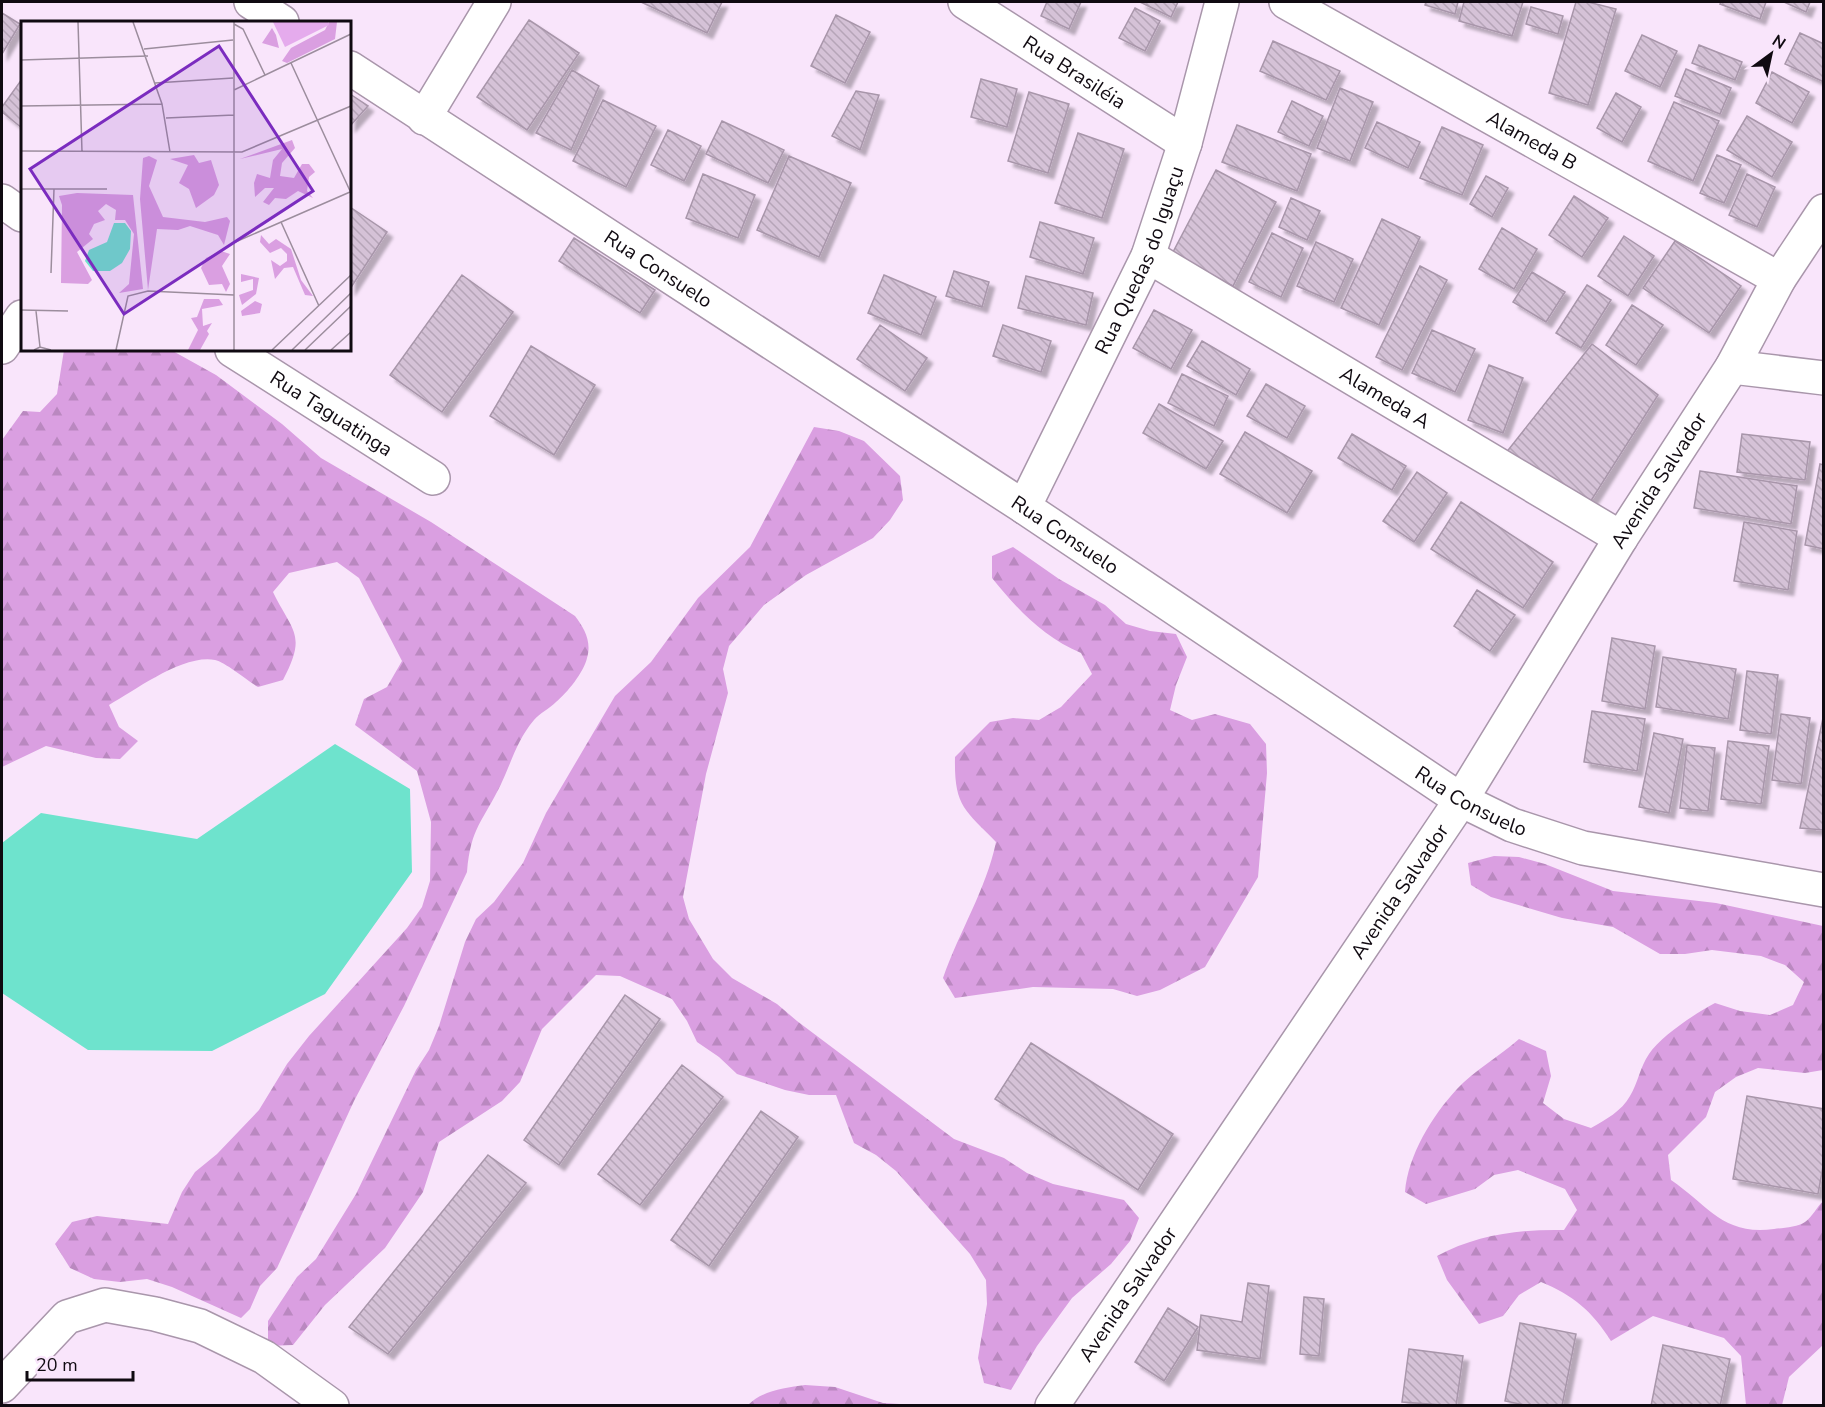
<svg xmlns="http://www.w3.org/2000/svg" width="1825" height="1407" viewBox="0 0 1825 1407" font-family="'Nunito Sans',sans-serif">
	<defs>
		<pattern id="forest-firs" width="22" height="20" patternUnits="userSpaceOnUse" patternTransform="scale(1.5)"><rect width="22" height="20" fill="#da9fe1"/><path d="M5 1l3.5 6h-7zM16 11l3.5 6h-7z" fill="#ba88c0"/></pattern>
		<pattern id="building-back-hatch" width="6" height="6" patternUnits="userSpaceOnUse" patternTransform="scale(1.5)"><rect width="6" height="6" fill="#d5c2d7"/><path d="M-1 5l2 2M0 0l6 6M5-1l2 2" fill="none" stroke="#b6a5b8"/></pattern>
		<filter id="shadow"><feDropShadow dx="5.5" dy="5.5" stdDeviation="1.5" flood-color="#0004"/></filter>
	</defs>
	<rect width="100%" height="100%" fill="#f9e5fb"/>
	<!-- forest -->
	<path fill="url(#forest-firs)" d="M 64,350 L 171,350 L 216,375 L 282,424 L 321,458 L 431,522 L 575,616 C 584,628 592,641 587,658 C 584,672 567,693 556,702 C 549,709 540,713 534,720 C 517,740 512,761 501,784 C 483,822 471,826 467,872 L 404,1006 L 354,1101 L 277,1268 L 260,1286 L 250,1309 L 241,1318 L 172,1287 L 147,1279 L 120,1282 L 94,1279 L 70,1268 L 55,1244 L 72,1222 L 97,1216 L 168,1224 L 182,1192 L 195,1172 L 217,1154 L 259,1110 L 287,1064 L 309,1036 L 407,928 L 422,907 L 430,881 L 431,822 L 417,771 L 355,725 L 364,699 L 387,687 L 402,661 L 359,578 L 337,562 L 289,573 L 273,592 C 293,633 307,634 283,680 L 258,687 C 248,681 225,662 215,660 C 183,654 136,690 109,705 L 119,727 L 138,741 L 120,759 L 96,758 L 46,746 L 2,767 L 2,440 L 23,411 L 40,412 L 57,394 Z
		M 814,427 L 839,431 L 864,441 L 900,476 L 903,500 L 890,520 L 873,538 L 806,575 L 764,605 L 729,646 L 723,669 L 728,693 L 706,774 L 683,897 L 689,919 L 713,959 L 732,978 L 777,1004 L 797,1021 L 954,1139 L 1004,1158 L 1027,1173 L 1053,1184 L 1124,1200 L 1139,1218 L 1130,1241 L 1111,1264 L 1072,1298 L 1037,1346 L 1011,1390 L 984,1383 L 978,1358 L 987,1304 L 986,1280 L 970,1254 L 896,1171 L 876,1155 L 854,1143 L 836,1095 L 809,1095 L 785,1090 L 737,1074 L 719,1057 L 697,1042 L 687,1021 L 672,999 L 620,976 L 596,975 L 542,1029 L 520,1082 L 502,1101 L 439,1142 L 423,1192 L 385,1248 L 325,1305 L 293,1345 L 268,1346 L 268,1321 L 297,1277 L 316,1259 L 356,1194 L 416,1070 L 429,1050 L 439,1026 L 465,942 L 476,919 L 494,902 L 523,863 L 546,813 L 615,696 L 651,662 L 698,598 L 750,547 Z
		M 1013,547 L 1059,579 L 1105,605 L 1126,624 L 1150,631 L 1176,634 L 1187,657 L 1176,685 L 1170,710 L 1192,720 L 1215,714 L 1250,724 L 1266,744 L 1267,773 L 1258,877 L 1205,967 L 1160,990 L 1137,996 L 1113,989 L 1033,987 L 955,998 L 943,978 C 959,932 986,890 996,842 C 964,809 954,806 955,757 L 990,722 L 1013,718 L 1039,720 L 1061,707 L 1092,674 L 1081,653 C 1043,637 1017,609 992,578 L 992,556 Z
		M 1494,856 L 1519,857 L 1545,864 L 1613,891 L 1716,903 L 1823,926 L 1823,1070 L 1805,1073 L 1758,1068 L 1736,1077 L 1715,1092 L 1706,1117 L 1668,1155 L 1671,1180 C 1708,1205 1723,1236 1774,1229 C 1783,1228 1798,1227 1805,1222 C 1812,1217 1817,1207 1823,1201 L 1823,1345 L 1789,1377 L 1782,1405 L 1746,1405 L 1741,1356 L 1724,1338 L 1653,1316 L 1611,1341 C 1592,1311 1573,1295 1541,1282 L 1519,1295 L 1503,1316 L 1479,1324 L 1447,1280 L 1437,1256 C 1476,1235 1520,1229 1564,1230 L 1577,1210 L 1565,1189 L 1518,1170 L 1494,1175 L 1475,1189 L 1426,1204 L 1405,1192 C 1408,1155 1432,1116 1457,1089 C 1475,1070 1500,1056 1519,1039 L 1546,1051 L 1551,1076 L 1543,1103 L 1564,1119 L 1591,1128 C 1605,1120 1622,1111 1630,1096 C 1638,1083 1640,1067 1649,1054 C 1661,1036 1696,1013 1715,1003 L 1740,1011 L 1770,1015 L 1793,1005 L 1804,982 L 1785,965 L 1761,956 L 1712,950 L 1685,954 L 1660,954 L 1613,927 L 1562,918 L 1515,904 L 1491,897 L 1471,885 L 1468,863 Z
		M 805,1385 L 835,1387 L 883,1403 L 916,1405 L 748,1405 C 763,1390 785,1388 805,1385 Z"/>
	<!-- water -->
	<path fill="#6ee3cd" d="M 335,744 L 410,789 L 412,872 L 325,994 L 212,1051 L 88,1050 L 2,993 L 2,843 L 41,813 L 197,839 Z"/>
	<!-- building -->
	<path fill="url(#building-back-hatch)" stroke="#a896aa" stroke-width="1.5" filter="url(#shadow)" d="M 641,2 L 722,2 L 707,33 Z
		M 1047,2 L 1081,2 L 1069,29 L 1041,16 Z
		M 1140,2 L 1178,2 L 1171,17 Z
		M 1426,2 L 1458,2 L 1455,14 L 1425,5 Z
		M 1464,2 L 1523,2 L 1512,36 L 1459,21 Z
		M 1576,2 L 1588,2 L 1616,9 L 1588,105 L 1549,93 Z
		M 1721,2 L 1766,2 L 1760,19 L 1720,4 Z
		M 1784,2 L 1810,2 L 1806,12 Z
		M 1531,7 L 1563,16 L 1558,34 L 1526,24 Z
		M 1135,8 L 1160,21 L 1145,51 L 1119,38 Z
		M 2,13 L 20,24 L 2,54 Z
		M 836,15 L 870,32 L 845,83 L 811,66 Z
		M 529,20 L 579,53 L 527,130 L 477,97 Z
		M 1800,33 L 1824,44 L 1824,82 L 1785,64 Z
		M 1642,35 L 1677,51 L 1660,87 L 1625,71 Z
		M 1273,41 L 1340,71 L 1326,100 L 1260,71 Z
		M 1699,45 L 1742,62 L 1735,80 L 1692,63 Z
		M 1686,69 L 1731,88 L 1720,114 L 1675,96 Z
		M 572,70 L 599,86 L 571,150 L 536,133 Z
		M 1772,72 L 1809,92 L 1792,123 L 1756,103 Z
		M 22,79 L 22,128 L 2,112 L 2,107 Z
		M 981,79 L 1017,89 L 1007,127 L 971,117 Z
		M 1340,88 L 1373,102 L 1350,161 L 1317,148 Z
		M 856,91 L 879,95 L 860,150 L 832,136 Z
		M 1029,92 L 1069,104 L 1048,173 L 1008,161 Z
		M 1616,93 L 1641,107 L 1622,142 L 1597,128 Z
		M 350,94 L 368,106 L 350,126 Z
		M 603,100 L 656,126 L 626,187 L 573,161 Z
		M 1292,101 L 1323,116 L 1309,146 L 1278,132 Z
		M 1674,102 L 1719,121 L 1693,181 L 1648,161 Z
		M 1747,116 L 1792,142 L 1772,177 L 1727,150 Z
		M 722,121 L 784,150 L 768,183 L 706,154 Z
		M 1377,122 L 1420,142 L 1408,168 L 1365,148 Z
		M 1237,125 L 1311,154 L 1297,191 L 1222,162 Z
		M 1442,127 L 1483,145 L 1462,195 L 1420,178 Z
		M 668,130 L 701,146 L 684,181 L 651,165 Z
		M 1078,133 L 1124,149 L 1102,218 L 1055,203 Z
		M 1717,155 L 1741,165 L 1724,203 L 1700,193 Z
		M 789,156 L 851,183 L 819,257 L 757,230 Z
		M 1216,170 L 1276,202 L 1233,286 L 1172,254 Z
		M 703,174 L 755,195 L 738,238 L 686,218 Z
		M 1747,174 L 1775,187 L 1757,227 L 1729,215 Z
		M 1486,176 L 1508,188 L 1492,217 L 1470,204 Z
		M 1574,196 L 1608,218 L 1582,257 L 1549,235 Z
		M 1291,198 L 1320,211 L 1307,240 L 1279,227 Z
		M 350,207 L 387,232 L 350,289 Z
		M 1382,219 L 1420,237 L 1379,325 L 1341,308 Z
		M 1040,222 L 1094,238 L 1083,274 L 1030,257 Z
		M 1502,228 L 1537,249 L 1514,289 L 1479,269 Z
		M 1272,233 L 1303,248 L 1281,297 L 1249,282 Z
		M 1624,236 L 1654,256 L 1628,296 L 1598,276 Z
		M 574,238 L 655,290 L 640,313 L 559,261 Z
		M 1675,241 L 1741,286 L 1709,333 L 1643,288 Z
		M 1316,242 L 1353,259 L 1334,302 L 1297,286 Z
		M 1420,266 L 1447,280 L 1402,370 L 1376,357 Z
		M 954,271 L 989,282 L 982,307 L 946,296 Z
		M 1532,272 L 1565,292 L 1546,322 L 1513,302 Z
		M 462,275 L 513,312 L 442,412 L 390,375 Z
		M 884,275 L 936,297 L 921,335 L 868,313 Z
		M 1026,276 L 1093,293 L 1086,325 L 1018,308 Z
		M 1587,285 L 1611,300 L 1581,348 L 1556,333 Z
		M 1632,305 L 1663,325 L 1636,365 L 1606,345 Z
		M 1154,310 L 1192,330 L 1171,369 L 1133,348 Z
		M 880,325 L 927,358 L 905,391 L 857,359 Z
		M 1003,325 L 1051,341 L 1041,372 L 993,356 Z
		M 1432,330 L 1475,349 L 1455,392 L 1412,373 Z
		M 1202,341 L 1250,369 L 1236,395 L 1187,366 Z
		M 1592,344 L 1658,395 L 1587,507 L 1505,454 Z
		M 531,346 L 595,385 L 554,455 L 490,416 Z
		M 1489,365 L 1523,378 L 1503,433 L 1468,420 Z
		M 1182,374 L 1228,396 L 1214,426 L 1168,403 Z
		M 1266,384 L 1305,406 L 1287,438 L 1247,416 Z
		M 1159,404 L 1223,441 L 1206,469 L 1143,433 Z
		M 1245,432 L 1312,471 L 1287,513 L 1220,474 Z
		M 1352,434 L 1406,466 L 1392,490 L 1338,458 Z
		M 1742,434 L 1810,442 L 1805,480 L 1737,472 Z
		M 1820,464 L 1824,465 L 1824,549 L 1805,545 Z
		M 1700,471 L 1797,486 L 1791,524 L 1694,508 Z
		M 1417,472 L 1447,493 L 1414,542 L 1383,521 Z
		M 1461,502 L 1553,562 L 1523,608 L 1431,549 Z
		M 1744,522 L 1797,531 L 1788,590 L 1734,581 Z
		M 1477,590 L 1515,615 L 1490,651 L 1454,626 Z
		M 1612,638 L 1655,646 L 1645,709 L 1602,701 Z
		M 1663,657 L 1736,669 L 1728,719 L 1656,707 Z
		M 1747,671 L 1778,675 L 1771,734 L 1740,730 Z
		M 1592,711 L 1645,719 L 1637,771 L 1584,762 Z
		M 1781,714 L 1810,718 L 1801,784 L 1772,780 Z
		M 1823,718 L 1824,830 L 1800,828 Z
		M 1654,733 L 1683,739 L 1669,813 L 1639,807 Z
		M 1728,741 L 1769,746 L 1761,804 L 1721,799 Z
		M 1687,745 L 1715,748 L 1708,811 L 1680,808 Z
		M 625,995 L 660,1019 L 559,1165 L 524,1140 Z
		M 1031,1043 L 1173,1134 L 1138,1190 L 995,1099 Z
		M 682,1065 L 723,1097 L 640,1205 L 598,1174 Z
		M 1747,1096 L 1824,1109 L 1824,1161 L 1818,1194 L 1733,1179 Z
		M 761,1111 L 798,1137 L 709,1266 L 671,1240 Z
		M 488,1155 L 526,1183 L 388,1354 L 349,1327 Z
		M 1248,1283 L 1269,1286 L 1260,1359 L 1197,1350 L 1201,1315 L 1242,1322 Z
		M 1304,1297 L 1324,1299 L 1319,1356 L 1300,1354 Z
		M 1168,1308 L 1198,1327 L 1164,1381 L 1135,1362 Z
		M 1520,1323 L 1576,1334 L 1562,1406 L 1530,1406 L 1505,1401 Z
		M 1663,1345 L 1730,1359 L 1720,1406 L 1651,1406 Z
		M 1409,1349 L 1463,1356 L 1456,1406 L 1402,1402 Z"/>
	<g fill="none" stroke-linecap="round" stroke-linejoin="round">
		<!-- minor casing -->
		<g stroke="#a996ab" stroke-width="36">
			<g id="minor">
				<path d="M 251,2 L 282,22"/>
				<path id="s1" d="M 965,2 L 1185,143"/>
				<path id="s2" d="M 1286,2 L 1779,279"/>
				<path id="s3" d="M 350,68 L 1024,507 L 1461,800 L 1512,825 L 1583,848 L 1824,890"/>
				<path d="M 424,118 L 494,2"/>
				<path d="M 2,201 L 22,215"/>
				<path id="s4" d="M 1148,256 L 1621,538"/>
				<path d="M 2,347 L 22,317"/>
				<path id="s5" d="M 232,350 L 433,478"/>
				<path d="M 1732,367 L 1824,378"/>
				<path id="s6" d="M 1024,507 L 1148,256 L 1185,143 L 1222,2"/>
				<path d="M 2,1386 L 67,1317 L 105,1305 L 155,1314 L 200,1326 L 264,1357 L 332,1406"/>
				<path id="s7" d="M 1052,1406 L 1461,800 L 1621,538 L 1732,367 L 1779,279 L 1824,211"/>
			</g>
		</g>
		<!-- minor -->
		<use href="#minor" stroke="#fff" stroke-width="33"/>
	</g>
	<g text-anchor="middle" stroke-width="4.5" stroke-linejoin="round" paint-order="stroke">
		<!-- street labels -->
		<g font-size="20" fill="#100a11" stroke="#f9e5fb">
			<text dy="7" stroke="none"><textPath href="#s1" startOffset="130">Rua Brasiléia</textPath></text>
			<text dy="7" stroke="none"><textPath href="#s2" startOffset="282">Alameda B</textPath></text>
			<text dy="7" stroke="none"><textPath href="#s6" startOffset="273">Rua Quedas do Iguaçu</textPath></text>
			<text dy="7" stroke="none"><textPath href="#s3" startOffset="368">Rua Consuelo</textPath></text>
			<text dy="7" stroke="none"><textPath href="#s4" startOffset="276">Alameda A</textPath></text>
			<text dy="7" stroke="none"><textPath href="#s5" startOffset="118">Rua Taguatinga</textPath></text>
			<text dy="7" stroke="none"><textPath href="#s7" startOffset="1107">Avenida Salvador</textPath></text>
			<text dy="7" stroke="none"><textPath href="#s3" startOffset="854">Rua Consuelo</textPath></text>
			<text dy="7" stroke="none"><textPath href="#s3" startOffset="1340">Rua Consuelo</textPath></text>
			<text dy="7" stroke="none"><textPath href="#s7" startOffset="621">Avenida Salvador</textPath></text>
			<text dy="7" stroke="none"><textPath href="#s7" startOffset="135">Avenida Salvador</textPath></text>
		</g>
	</g>
	<!-- overview -->
	<g transform="translate(21 21)">
		<rect width="330" height="330" fill="#f9e5fb"/>
		<path d="M 308,1 L 316,1 L 314,18 L 266,42 L 261,40 L 270,27 L 304,9 ZM 251,7 L 255,14 L 258,27 L 241,22 ZM 271,119 L 274,127 L 261,142 L 259,155 L 273,157 L 281,143 L 288,143 L 294,151 L 288,156 L 286,170 L 292,177 L 277,170 L 265,178 L 254,177 L 248,184 L 242,181 L 253,167 L 244,167 L 234,176 L 233,162 L 236,153 L 249,157 L 252,139 L 261,128 L 219,138 ZM 173,134 L 178,142 L 190,139 L 198,164 L 193,174 L 175,187 L 168,168 L 158,162 L 167,144 L 149,138 ZM 128,135 L 136,139 L 128,165 L 142,196 L 184,201 L 206,196 L 209,200 L 203,224 L 197,214 L 169,205 L 157,209 L 136,208 L 127,269 L 119,178 L 122,137 ZM 56,172 L 112,174 L 122,268 L 98,272 L 108,263 L 113,213 L 104,199 L 94,199 L 95,189 L 85,183 L 77,190 L 84,199 L 73,203 L 68,213 L 72,218 L 56,231 L 71,259 L 67,263 L 40,262 L 41,184 L 38,175 ZM 240,214 L 248,223 L 255,218 L 270,228 L 280,259 L 292,275 L 284,274 L 272,246 L 263,247 L 254,258 L 250,239 L 259,245 L 266,240 L 266,233 L 260,227 L 249,232 L 239,221 ZM 200,230 L 209,233 L 201,245 L 209,263 L 205,271 L 201,263 L 188,264 L 180,247 L 185,237 ZM 220,253 L 238,257 L 235,273 L 221,284 L 218,274 L 232,269 L 232,258 L 220,261 ZM 183,278 L 198,278 L 202,284 L 181,288 L 182,305 L 191,302 L 186,310 L 188,313 L 179,329 L 167,329 L 177,309 L 170,297 L 176,296 ZM 234,280 L 241,283 L 239,292 L 221,295 L 220,290 Z" fill="#da9fe1"/>
		<path d="M 252,1 L 307,1 L 308,4 L 264,26 Z" fill="#e5abed"/>
		<path d="M 93,202 L 104,202 L 110,210 L 109,228 L 101,242 L 89,250 L 72,250 L 64,240 L 68,229 L 86,221 Z" fill="#6ee3cd"/>
		<path fill="none" stroke="#9c8d9d" stroke-width="1.5" d="M 57,1 L 61,131M 112,1 L 141,83 L 149,131M 213,1 L 213,329M 213,3 L 222,8 L 244,54M 123,28 L 212,19M 0,39 L 127,35M 270,42 L 330,172M 134,62 L 212,57M 213,69 L 330,13M 0,85 L 141,83M 145,97 L 213,94M 0,130 L 221,131 L 330,85M 0,168 L 86,168M 260,201 L 298,285M 212,222 L 329,171M 30,252 L 33,168M 0,289 L 47,290M 15,290 L 19,326M 13,329 L 19,326 L 30,329M 95,329 L 107,275 L 127,270 L 213,274M 251,329 L 330,254M 271,329 L 330,272M 284,329 L 330,285M 310,329 L 330,311"/>
		<path fill="#7b2cbf" fill-opacity="0.15" stroke="#7b2cbf" stroke-width="3" d="M 198,25 L 292,170 L 103,293 L 9,148 Z"/>
		<rect width="330" height="330" fill="none" stroke="#100a11" stroke-width="3"/>
	</g>
	<!-- border -->
	<rect width="1825" height="1407" fill="none" stroke="#100a11" stroke-width="6"/>
	<!-- north arrow -->
	<g transform="translate(1771 54) rotate(33)" stroke="#f9e5fb" stroke-width="4.5" paint-order="stroke">
	<path d="M0-4.5L10 22L0 15L-10 22Z" fill="#100a11"/>
	<text y="-9" font-size="16" font-weight="bold" text-anchor="middle" fill="#100a11">N</text>
	</g>
	<!-- scale -->
	<path d="M27 1371v9h106v-9" fill="none" stroke="#100a11" stroke-width="3"/>
	<text x="36" y="1371" font-size="18" fill="#100a11" stroke="#f9e5fb" stroke-width="4.5" paint-order="stroke">20 m</text>
</svg>
